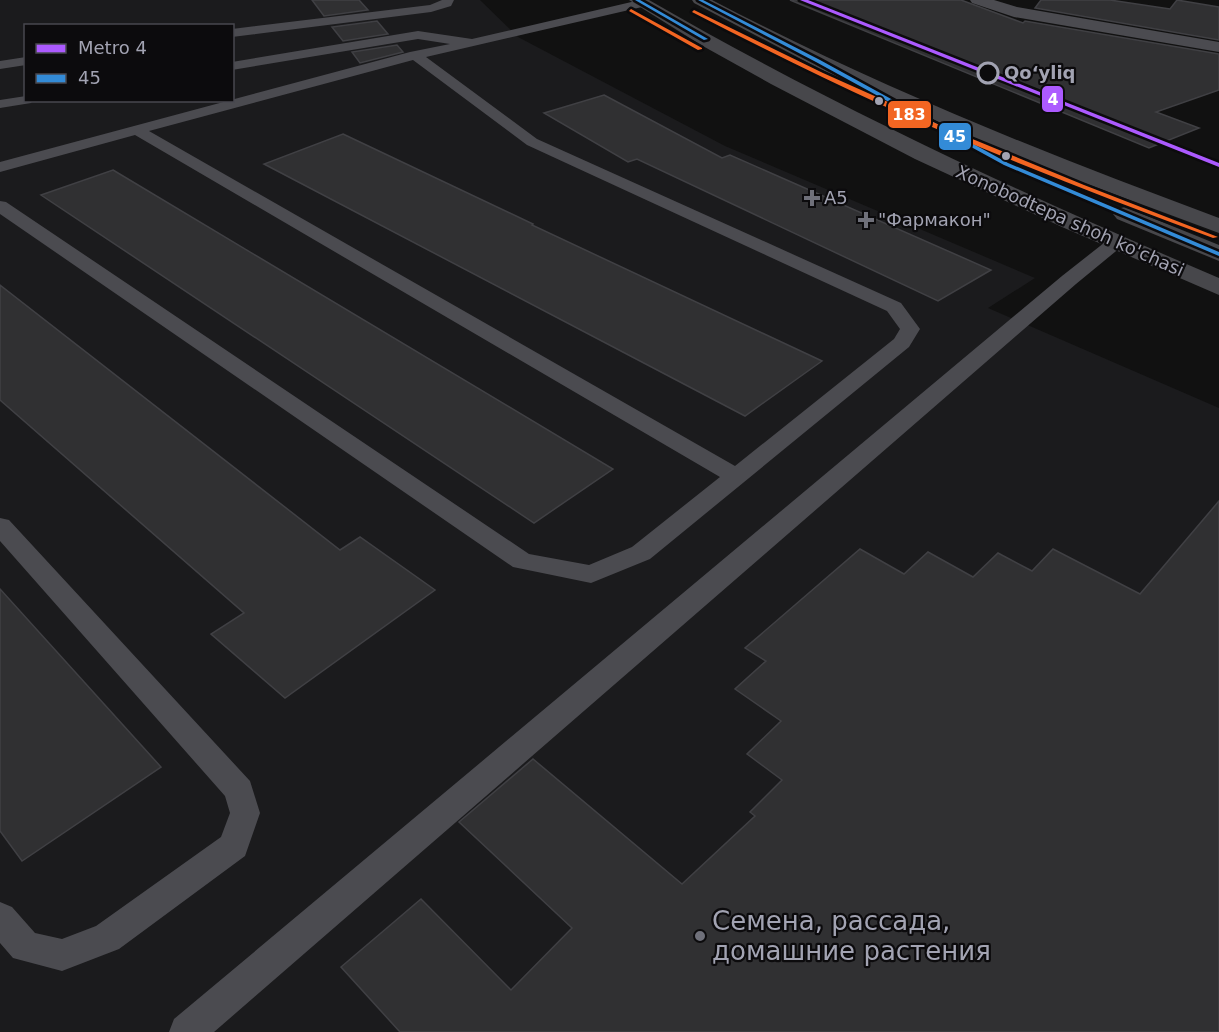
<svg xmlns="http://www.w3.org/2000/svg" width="1219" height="1032" viewBox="0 0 1219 1032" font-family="'DejaVu Sans',sans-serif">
	<rect width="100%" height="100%" fill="#111"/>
	<!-- built -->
	<path fill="#1b1b1d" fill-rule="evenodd" d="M 0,0 L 480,0 L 518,37 L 725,146 L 1035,278 L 988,308 L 1219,408 L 1219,1032 L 0,1032 ZM 26,26 L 232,26 L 232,100 L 26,100 Z"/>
	<!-- building -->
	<path fill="#303032" stroke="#404044" stroke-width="1.5" d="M 312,0 L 359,0 L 368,10 L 324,16 Z
		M 790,0 L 961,0 L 1023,23 L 1025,21 L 1219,54 L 1219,90 L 1156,112 L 1199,128 L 1149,148 Z
		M 1041,0 L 1110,0 L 1170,9 L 1177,0 L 1219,7 L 1219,40 L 1035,8 Z
		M 377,21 L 388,34 L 343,41 L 332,27 Z
		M 397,45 L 403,52 L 360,63 L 352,52 Z
		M 604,95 L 722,158 L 730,155 L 991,270 L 938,301 L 637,159 L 628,162 L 544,113 Z
		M 343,134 L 533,224 L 532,225 L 822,361 L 745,416 L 264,164 Z
		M 113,170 L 613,469 L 534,523 L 41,195 Z
		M 0,285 L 340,550 L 360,537 L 435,590 L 285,698 L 211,634 L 244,613 L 0,400 Z
		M 1219,501 L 1219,1032 L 400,1032 L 341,967 L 421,899 L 511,990 L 572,928 L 459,822 L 533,759 L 682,884 L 755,816 L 750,812 L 782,780 L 747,754 L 781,721 L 735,689 L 766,661 L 745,648 L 860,549 L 904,574 L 928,552 L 973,577 L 998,553 L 1032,571 L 1053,549 L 1140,594 Z
		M 0,589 L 161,767 L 22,861 L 0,831 Z"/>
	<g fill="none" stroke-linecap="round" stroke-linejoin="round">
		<!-- lane -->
		<path fill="#4b4b50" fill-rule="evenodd" d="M 442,0 L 454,0 L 451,6 L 431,12 L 232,37 L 232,29 L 430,5 Z
			M 640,0 L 646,0 L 648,3 L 642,7 L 426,57 L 537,139 L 901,303 L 920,329 L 909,347 L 650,559 L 591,583 L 513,567 L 0,214 L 0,201 L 6,202 L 529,554 L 589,565 L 632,547 L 720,477 L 135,135 L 0,172 L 0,162 L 410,52 L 450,44 L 418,39 L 232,70 L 232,62 L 418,31 L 472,39 ZM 413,60 L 527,145 L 887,311 L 900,329 L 894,339 L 735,466 L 149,131 Z
			M 26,57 L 26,65 L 0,69 L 0,61 Z
			M 26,96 L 26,100 L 33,100 L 31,103 L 0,108 L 0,100 Z
			M 1115,238 L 1121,239 L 1124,243 L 1121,247 L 1076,284 L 214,1032 L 169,1032 L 174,1019 L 1062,276 L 1109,239 Z
			M 0,518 L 9,520 L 250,781 L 260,813 L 245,856 L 119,949 L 62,971 L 13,958 L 0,943 L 0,902 L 12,907 L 35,933 L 62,939 L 96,926 L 221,837 L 230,813 L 225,796 L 0,541 Z"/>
		<!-- street -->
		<path fill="#4b4b50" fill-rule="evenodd" d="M 970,0 L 994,0 L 1017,7 L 1219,42 L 1219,52 L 1014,17 L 972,3 Z"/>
		<!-- highway -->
		<path fill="#47474b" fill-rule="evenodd" d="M 629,0 L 649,0 C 832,106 1024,195 1219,278 L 1219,295 L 1062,227 L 915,159 L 771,84 L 701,45 Z
			M 692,0 L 712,0 C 876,86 1046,154 1219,218 L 1219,233 L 1079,181 L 948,127 L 820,69 L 694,3 Z
			M 1125,207 L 1219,245 L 1219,261 L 1117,219 L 1113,214 L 1117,209 Z"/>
		<!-- bus-1 casing -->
		<g stroke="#0c0b0d" stroke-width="5">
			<path id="bus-1" d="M 635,0 L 640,0 L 708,39 L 704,40 Z
				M 698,0 L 703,0 L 820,60 L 1008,163 L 1219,252 L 1219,256 L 1004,165 L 816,62 Z"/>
		</g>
		<!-- bus-2 casing -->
		<g stroke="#0c0b0d" stroke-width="5">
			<path id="bus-2" d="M 631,9 L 702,48 L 702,49 L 698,50 L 629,11 Z
				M 694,10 L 823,73 L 953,131 L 1084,185 L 1218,237 L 1213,238 C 1102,197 992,154 884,106 C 819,76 756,45 692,12 Z"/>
		</g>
		<!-- bus-1 -->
		<use href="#bus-1" fill="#338bd7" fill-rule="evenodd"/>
		<!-- bus-2 -->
		<use href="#bus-2" fill="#f26522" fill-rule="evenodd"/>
		<!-- metro-1 casing -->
		<g stroke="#0c0b0d" stroke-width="5">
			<path id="metro-1" d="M 800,0 L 808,0 L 1219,163 L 1219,167 Z"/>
		</g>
		<!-- metro-1 -->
		<use href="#metro-1" fill="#ac5aff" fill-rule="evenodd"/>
	</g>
	<!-- markers -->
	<circle fill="#0c0b0d" stroke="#a2a3b2" stroke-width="3" cx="988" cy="73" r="10"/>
	<g fill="#a2a3b2" stroke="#0c0b0d" stroke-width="2">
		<circle cx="879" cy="101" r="5"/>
		<circle cx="1006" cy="156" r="5"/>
	</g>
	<g fill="#6f707a" stroke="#0c0b0d" stroke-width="2">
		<path d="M809 189h6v6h6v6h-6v6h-6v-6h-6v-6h6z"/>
		<path d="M863 211h6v6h6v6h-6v6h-6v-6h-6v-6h6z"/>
		<circle cx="700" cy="936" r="6"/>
	</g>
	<g text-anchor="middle" stroke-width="4.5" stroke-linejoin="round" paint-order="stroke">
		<!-- far-stop labels -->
		<g font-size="18" font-weight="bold" fill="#a2a3b2" stroke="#0c0b0d" text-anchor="start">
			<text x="1004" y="79">Qo‘yliq</text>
		</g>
		<!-- far-poi labels -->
		<g font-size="18" fill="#a2a3b2" stroke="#0c0b0d" text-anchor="start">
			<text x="824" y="204">А5</text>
			<text x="878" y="226">"Фармакон"</text>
		</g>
		<!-- far-street labels -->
		<g font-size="18" fill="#a2a3b2" stroke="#0c0b0d">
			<text transform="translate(1070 221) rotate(24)" y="6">Xonobodtepa shoh ko'chasi</text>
		</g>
		<!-- near-poi labels -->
		<g font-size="26" fill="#a2a3b2" stroke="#0c0b0d" text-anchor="start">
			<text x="712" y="930">Семена, рассада,<tspan x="712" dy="30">домашние растения</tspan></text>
		</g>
	</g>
	<g stroke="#0c0b0d" stroke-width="2">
		<rect x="1041" y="85" width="23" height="28" rx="6" fill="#ac5aff"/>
		<rect x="887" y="100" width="45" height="29" rx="6" fill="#f26522"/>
		<rect x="938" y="122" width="34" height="29" rx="6" fill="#338bd7"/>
	</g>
	<g font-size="16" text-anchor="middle" font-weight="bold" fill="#fff">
		<text x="1053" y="105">4</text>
		<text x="909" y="120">183</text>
		<text x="955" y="142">45</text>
	</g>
	<!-- legend -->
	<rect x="24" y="24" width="210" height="78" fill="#0c0b0d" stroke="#48484f" stroke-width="1.5"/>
	<rect x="36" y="44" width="30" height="9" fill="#ac5aff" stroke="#48484f" stroke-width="1.5"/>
	<text x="78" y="54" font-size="18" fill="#a2a3b2">Metro 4</text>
	<rect x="36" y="74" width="30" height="9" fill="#338bd7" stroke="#48484f" stroke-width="1.5"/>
	<text x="78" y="84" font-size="18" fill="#a2a3b2">45</text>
</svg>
